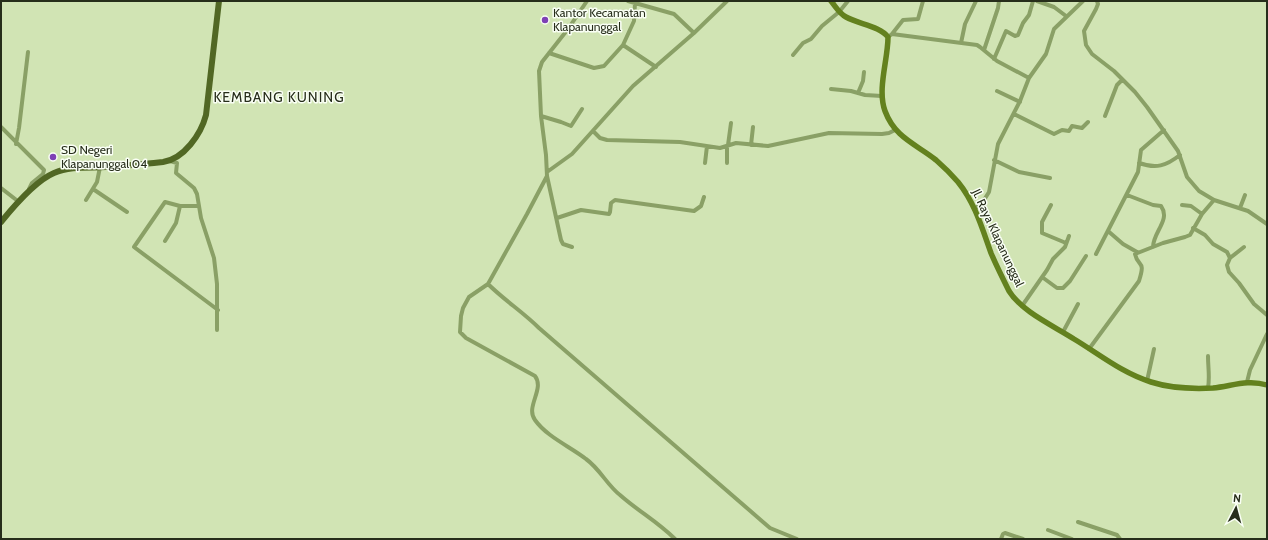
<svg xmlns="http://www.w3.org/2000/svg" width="1268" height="540" viewBox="0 0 1268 540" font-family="Cabin,sans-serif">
	<rect width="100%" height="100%" fill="#d1e4b4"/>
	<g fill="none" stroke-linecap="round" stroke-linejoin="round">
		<!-- street -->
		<path stroke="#8aa066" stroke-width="4" d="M 587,1 L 568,29 L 542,62 L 539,71 L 541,116 L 546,155 L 547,176 L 527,214 L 488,284 L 469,297 L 463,308 L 461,316 L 460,332 L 466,338 L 535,376 C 545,389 525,407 535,420 C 547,437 571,447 586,459 C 600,469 607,485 620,495 C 638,511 658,522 675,539
			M 635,1 L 635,3 L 674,14 L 694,33
			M 1037,1 L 1054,7 L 1066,16
			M 1097,1 L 1098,4 L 1096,9 L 1084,31 L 1086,45 L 1092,54 L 1114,71 L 1135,92 L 1147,107 L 1178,151 L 1187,177 L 1199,191 L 1214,200 L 1248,211 L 1267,224
			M 892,34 L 903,20 L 918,19 L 923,1
			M 888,37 L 892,34 L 977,45 L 980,47 L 997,61 L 1029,78
			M 961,43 L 965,24 L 976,1
			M 623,45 L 656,67
			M 984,50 L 998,8 L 999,1
			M 549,53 L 594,68 L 604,66 L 623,45 L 634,21 L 635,3 L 628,1
			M 793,55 L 803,43 L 811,39 L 822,26 L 839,12 L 848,1
			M 994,59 L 1006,31 L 1015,36 L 1018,35 L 1023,23 L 1029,15 L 1033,1
			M 831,89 L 851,91 L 865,95 L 882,96
			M 997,91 L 1020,102
			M 858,93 L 863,81 L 864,72
			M 1014,114 L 1054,134 L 1062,130 L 1069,131 L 1072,126 L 1082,128 L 1088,122
			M 541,116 L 561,122 L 571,126 L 582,109
			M 1105,116 L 1117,85 L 1122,80
			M 1,127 L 44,170 L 43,174 L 32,183 L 29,189
			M 593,131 L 600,138 L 607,140 L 680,142 L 720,148 L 736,143 L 768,146 L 829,133 L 882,134 L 889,133 L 895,130
			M 16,144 L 19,128 L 28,52
			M 728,145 L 731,123
			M 751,145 L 753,127
			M 994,160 L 1019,172 L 1050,178
			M 170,161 L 177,163 L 176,173 L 194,188 L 197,194 L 201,218 L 214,258 L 217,284 L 217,330
			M 705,163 L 707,146
			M 727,163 L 727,146
			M 1139,163 C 1156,169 1166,166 1180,155
			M 547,172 L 572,154 L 633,86 L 694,33 L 727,1
			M 547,176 L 561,240 L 563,244 L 572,247
			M 1,188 L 19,202
			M 93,189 L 127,212
			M 1127,195 L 1153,205 L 1161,206 C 1171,220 1153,232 1153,247
			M 86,200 L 97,182 L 100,167
			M 1051,205 L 1042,222 L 1042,233 L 1066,243
			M 1182,205 L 1191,206 L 1202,214
			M 199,206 L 180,206 L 165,202 L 134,247 L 218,310
			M 1240,208 L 1245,195
			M 975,209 L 984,200 L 989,192 L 998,144 L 1020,101 L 1029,78 L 1046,54 L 1054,29 L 1083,1
			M 557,218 L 581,210 L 609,214 L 610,212 L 611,203 L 615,200 L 694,211 L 701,206 L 704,197
			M 1193,228 L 1205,235 L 1213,244 L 1227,252 L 1230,258 L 1227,265 L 1229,272 L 1239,283 L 1254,304 L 1267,315
			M 1108,231 L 1123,244 L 1137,252
			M 165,241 L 176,223 L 180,206
			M 1096,254 L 1138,172 L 1141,150 L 1164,130
			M 1230,258 L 1244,247
			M 1042,277 L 1057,288 L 1063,288 L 1070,281 L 1086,256
			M 488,284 C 504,300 523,312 539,328 L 770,528 L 797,539
			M 1022,306 L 1047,270 L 1053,259 L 1065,247 L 1069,236
			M 1063,332 L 1078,304
			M 1089,349 L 1139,281 C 1146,259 1138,268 1135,254 L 1163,243 L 1185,237 L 1190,235 L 1202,214 L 1214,200
			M 1147,381 L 1154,349
			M 1247,382 L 1250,370 L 1267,334
			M 1208,388 C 1210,377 1208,368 1208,356
			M 1078,522 L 1117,535 L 1120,539
			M 1048,530 L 1072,539
			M 1001,539 L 1003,534 L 1005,533 L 1023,539"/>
		<!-- secondary -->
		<path stroke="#63811e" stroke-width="5.5" d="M 831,1 C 836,7 839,13 846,17 C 858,24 880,26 888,37 C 888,60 877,89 885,111 C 895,138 916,144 936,160 C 944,167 951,174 958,182 C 975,203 982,228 991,253 C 996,265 1003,279 1009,291 C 1022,312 1054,326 1074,339 C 1099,354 1122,373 1151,382 C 1170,388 1194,389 1213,388 C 1232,386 1248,379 1267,385"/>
		<!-- primary -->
		<path stroke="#516724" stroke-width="6" d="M 1,222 C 14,206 35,181 54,173 C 70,166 89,168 106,167 C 125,166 144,164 163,162 C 184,159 201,134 206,115 L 219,1"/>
	</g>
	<!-- markers -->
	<g fill="#7e40b5" stroke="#fafff5" stroke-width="1.5">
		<circle cx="545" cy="20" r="4"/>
		<circle cx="53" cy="157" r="4"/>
	</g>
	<g text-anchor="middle" stroke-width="3" stroke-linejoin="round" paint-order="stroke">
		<!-- poi labels -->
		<g font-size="12" fill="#262d1a" stroke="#fafff5" text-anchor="start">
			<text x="553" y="17">Kantor Kecamatan<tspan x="553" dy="14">Klapanunggal</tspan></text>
			<text x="61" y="154">SD Negeri<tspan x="61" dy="14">Klapanunggal 04</tspan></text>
		</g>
		<!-- street labels -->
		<g font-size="12" fill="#262d1a" stroke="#fafff5">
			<text transform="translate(998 238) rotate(65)" y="4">Jl. Raya Klapanunggal</text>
		</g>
		<!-- quarter labels -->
		<g font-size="14" letter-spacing="1" fill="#262d1a" stroke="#fafff5">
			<text x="279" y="102">KEMBANG KUNING</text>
		</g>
	</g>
	<!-- border -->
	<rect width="1268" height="540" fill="none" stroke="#262d1a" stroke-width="4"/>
	<!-- north arrow -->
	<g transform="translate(1236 508) rotate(6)" stroke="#fafff5" stroke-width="3" paint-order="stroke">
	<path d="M0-3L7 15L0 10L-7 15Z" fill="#262d1a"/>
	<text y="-6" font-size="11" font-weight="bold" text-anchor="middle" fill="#262d1a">N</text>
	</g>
</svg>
